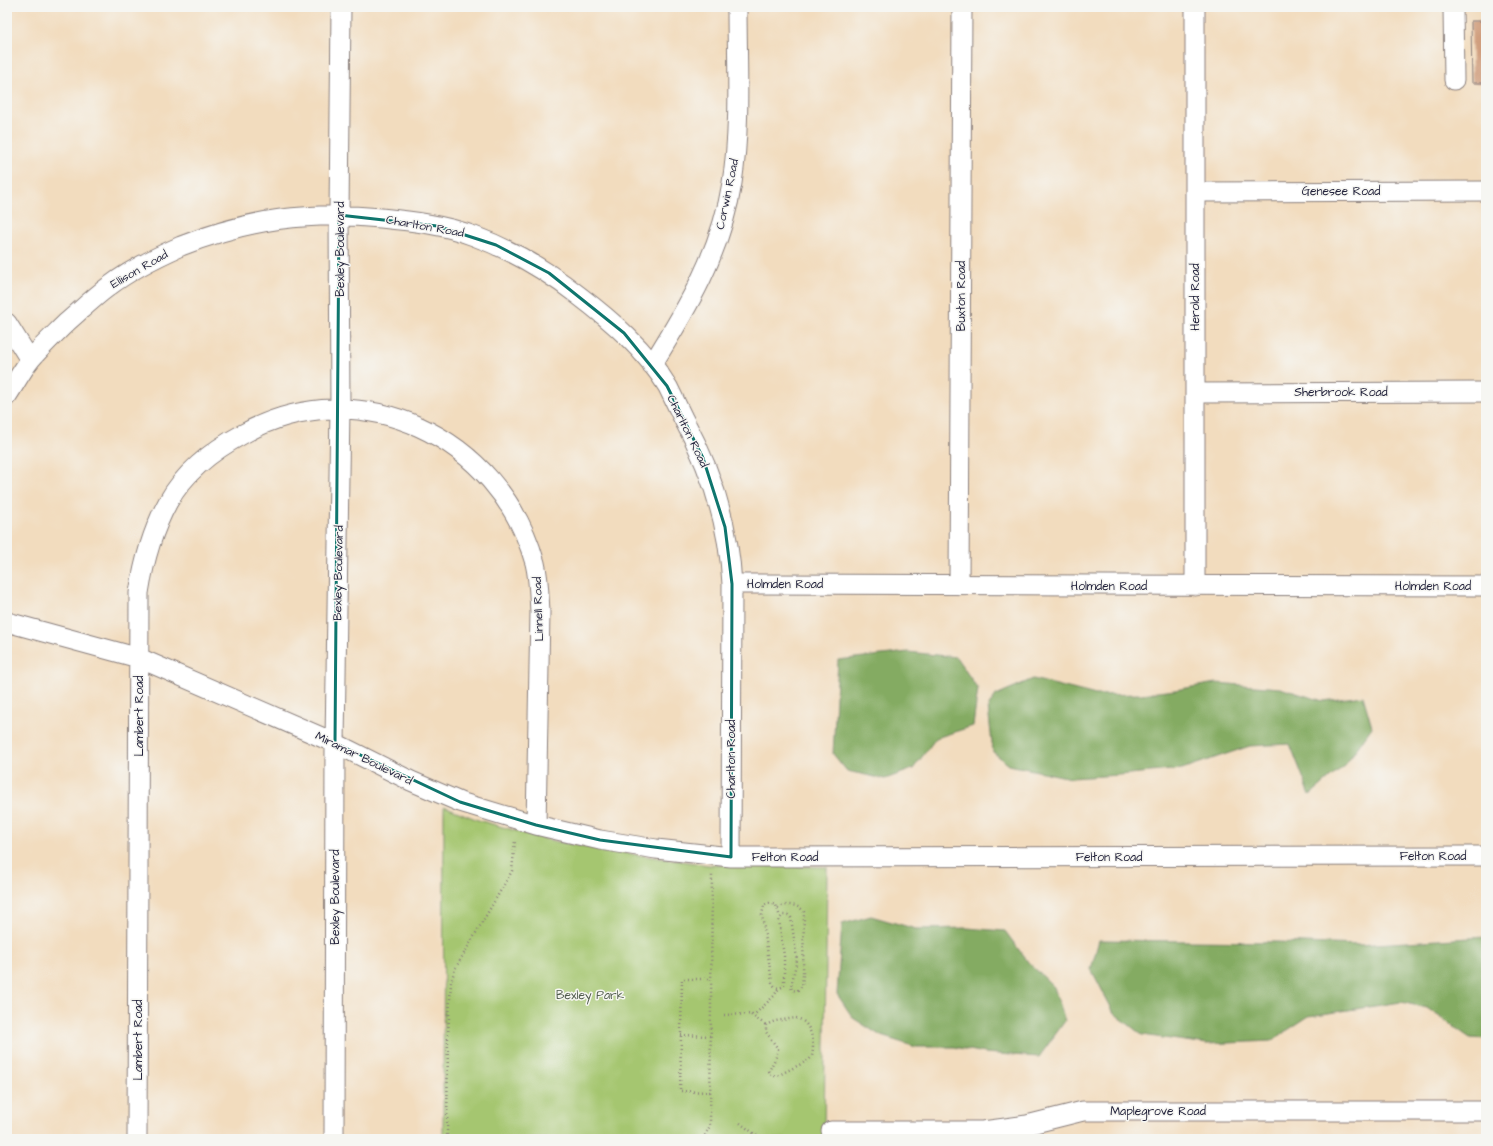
<svg xmlns="http://www.w3.org/2000/svg" width="1493" height="1146" viewBox="0 0 1493 1146" font-family="'Architects Daughter',sans-serif">
	<rect width="100%" height="100%" fill="#f6f6f2"/>
	<filter id="ink" filterUnits="userSpaceOnUse"><feTurbulence type="fractalNoise" baseFrequency=".025" numOctaves="2"/><feDisplacementMap in="SourceGraphic" scale="8" xChannelSelector="R" yChannelSelector="G"/><feConvolveMatrix kernelMatrix="1 2 1 2 8 2 1 2 1" color-interpolation-filters="sRGB"/></filter>
	<filter id="wash" filterUnits="userSpaceOnUse"><feTurbulence type="fractalNoise" baseFrequency=".012" numOctaves="4" result="noise"/><feDisplacementMap in="SourceGraphic" scale="16" xChannelSelector="R" yChannelSelector="G"/><feGaussianBlur stdDeviation="0.9" result="paint"/><feColorMatrix in="noise" values="0 0 0 0 0 0 0 0 0 0 0 0 0 0 0 0 0 1.4 0 .05"/><feComposite in="paint" operator="in"/></filter>
	<g filter="url(#wash)">
		<rect width="100%" height="100%" fill="#f2dcbe"/>
		<!-- green -->
		<path fill="#a5c66f" stroke="#647455" d="M 444,806 L 478,820 L 520,832 L 553,841 L 610,851 L 709,865 L 827,867 L 824,1139 L 443,1139 Z"/>
		<!-- forest -->
		<path fill="#84ab62" stroke="#53664e" d="M 908,652 L 956,657 L 978,689 L 973,726 L 936,738 L 913,769 L 885,779 L 847,771 L 833,754 L 838,660 Z
			M 1033,679 L 1096,695 L 1141,694 L 1175,690 L 1216,683 L 1280,688 L 1323,701 L 1363,696 L 1372,727 L 1345,765 L 1310,795 L 1290,744 L 1250,746 L 1182,769 L 1119,775 L 1071,778 L 1009,765 L 993,752 L 988,707 L 996,695 Z
			M 871,916 L 916,929 L 967,928 L 1005,931 L 1028,962 L 1054,987 L 1065,1021 L 1039,1057 L 985,1053 L 954,1047 L 916,1047 L 881,1036 L 853,1018 L 837,994 L 842,924 Z
			M 1486,937 L 1486,1039 L 1470,1038 L 1427,1008 L 1401,1002 L 1309,1016 L 1271,1041 L 1207,1044 L 1142,1035 L 1114,1013 L 1091,969 L 1099,940 L 1278,942 L 1359,945 Z"/>
		<g id="blocks">
			<!-- building -->
			<path fill="#cf9c7c" d="M 1471,21 L 1486,21 L 1486,83 L 1472,83 Z"/>
		</g>
	</g>
	<g filter="url(#ink)">
		<use href="#blocks" fill-opacity="0" stroke="#8a7f7c" stroke-width="1"/>
		<g fill="none" stroke-linecap="round" stroke-linejoin="round">
			<!-- minor casing -->
			<g stroke="#8a7f7c" stroke-width="21">
				<path id="minor" d="M 1195,7 L 1195,586
					M 1453,7 L 1454,80
					M 1195,192 L 1486,191
					M 7,323 L 30,360
					M 652,365 C 688,307 721,252 732,183 C 741,126 737,64 737,7
					M 1195,393 L 1486,392
					M 7,396 C 15,384 22,370 31,359 C 42,346 54,335 66,323 C 80,311 93,298 108,287 C 130,270 156,257 181,246 C 249,219 309,211 381,218 C 412,221 445,225 474,236 C 512,250 546,270 578,295 C 611,320 646,350 668,387 C 673,397 678,408 683,418 C 712,471 729,524 732,584 L 731,857
					M 732,584 L 1486,586
					M 959,585 L 962,7
					M 7,622 L 139,658 L 335,743 L 411,781 L 460,802 L 536,825 L 600,840 L 656,849 L 731,857 L 1486,856
					M 831,1131 L 983,1131 L 1027,1125 L 1083,1111 L 1486,1111
					M 137,1139 L 139,593 C 144,561 152,531 168,502 C 185,472 213,450 243,434 C 359,369 500,437 535,563 C 539,579 539,596 540,612 L 536,825
					M 334,1139 L 335,743 L 340,408 L 339,215 L 341,7"/>
			</g>
			<!-- path -->
			<path stroke="#8a7f7c" stroke-width="2.5" stroke-dasharray="1 3" stroke-linecap="butt" d="M 778,908 C 785,903 799,904 804,912 L 803,975 L 802,986 L 797,991 L 792,990 L 791,987 L 797,959 L 791,918 L 788,915 L 783,915 L 779,920 L 784,956 L 784,985 L 782,987 C 777,989 774,987 772,982 L 762,915 L 764,905 L 769,903 L 776,905 L 780,917
				M 724,1015 L 755,1014 L 774,996 L 779,988
				M 751,1015 L 766,1025
				M 796,1018 C 811,1021 815,1042 812,1056 L 809,1060 L 777,1076 L 772,1076 L 769,1071 L 776,1057 L 778,1049 L 766,1032 L 766,1025 L 775,1021 Z
				M 681,1035 L 711,1036
				M 710,1092 L 680,1091 L 682,979 L 711,979
				M 740,1123 L 761,1139
				M 447,1139 L 448,1035 L 451,982 L 455,969 L 512,871 L 515,841
				M 703,1139 L 710,1126 L 712,874"/>
			<!-- minor -->
			<use href="#minor" stroke="#fff" stroke-width="19"/>
		</g>
	</g>
	<!-- marked area -->
	<path fill="none" stroke="#0f766e" stroke-width="3" stroke-linejoin="round" d="M 339,215 L 437,226 L 496,245 L 549,273 L 624,333 L 667,386 L 703,458 L 725,527 L 732,584 L 731,857 L 600,840 L 536,825 L 460,802 L 335,743 Z"/>
	<g text-anchor="middle" stroke-width="3" stroke-linejoin="round" paint-order="stroke">
		<!-- street labels -->
		<g font-size="12" fill="#22223b" stroke="#f6f6f2">
			<text x="1341" y="195">Genesee Road</text>
			<text transform="translate(727 194) rotate(-78)" y="4">Corwin Road</text>
			<text transform="translate(425 226) rotate(10)" y="4">Charlton Road</text>
			<text transform="translate(340 249) rotate(-90)" y="4">Bexley Boulevard</text>
			<text transform="translate(139 269) rotate(-30)" y="4">Ellison Road</text>
			<text transform="translate(961 296) rotate(-90)" y="4">Buxton Road</text>
			<text transform="translate(1195 297) rotate(-90)" y="4">Herold Road</text>
			<text x="1341" y="396">Sherbrook Road</text>
			<text transform="translate(688 431) rotate(64)" y="4">Charlton Road</text>
			<text transform="translate(338 573) rotate(-89)" y="4">Bexley Boulevard</text>
			<text x="785" y="588">Holmden Road</text>
			<text x="1109" y="590">Holmden Road</text>
			<text x="1433" y="590">Holmden Road</text>
			<text transform="translate(538 609) rotate(-92)" y="4">Linnell Road</text>
			<text transform="translate(139 716) rotate(-90)" y="4">Lambert Road</text>
			<text transform="translate(364 758) rotate(26)" y="4">Miramar Boulevard</text>
			<text transform="translate(731 759) rotate(-90)" y="4">Charlton Road</text>
			<text x="1433" y="860">Felton Road</text>
			<text x="785" y="861">Felton Road</text>
			<text x="1109" y="861">Felton Road</text>
			<text transform="translate(335 897) rotate(-90)" y="4">Bexley Boulevard</text>
			<text transform="translate(138 1040) rotate(-90)" y="4">Lambert Road</text>
			<text x="1158" y="1115">Maplegrove Road</text>
		</g>
		<!-- park labels -->
		<g font-size="12" fill="#505b4d" stroke="#f6f6f2">
			<text x="590" y="999">Bexley Park</text>
		</g>
	</g>
	<!-- margin -->
	<rect width="1493" height="1146" fill="none" stroke="#f6f6f2" stroke-width="24"/>
</svg>
